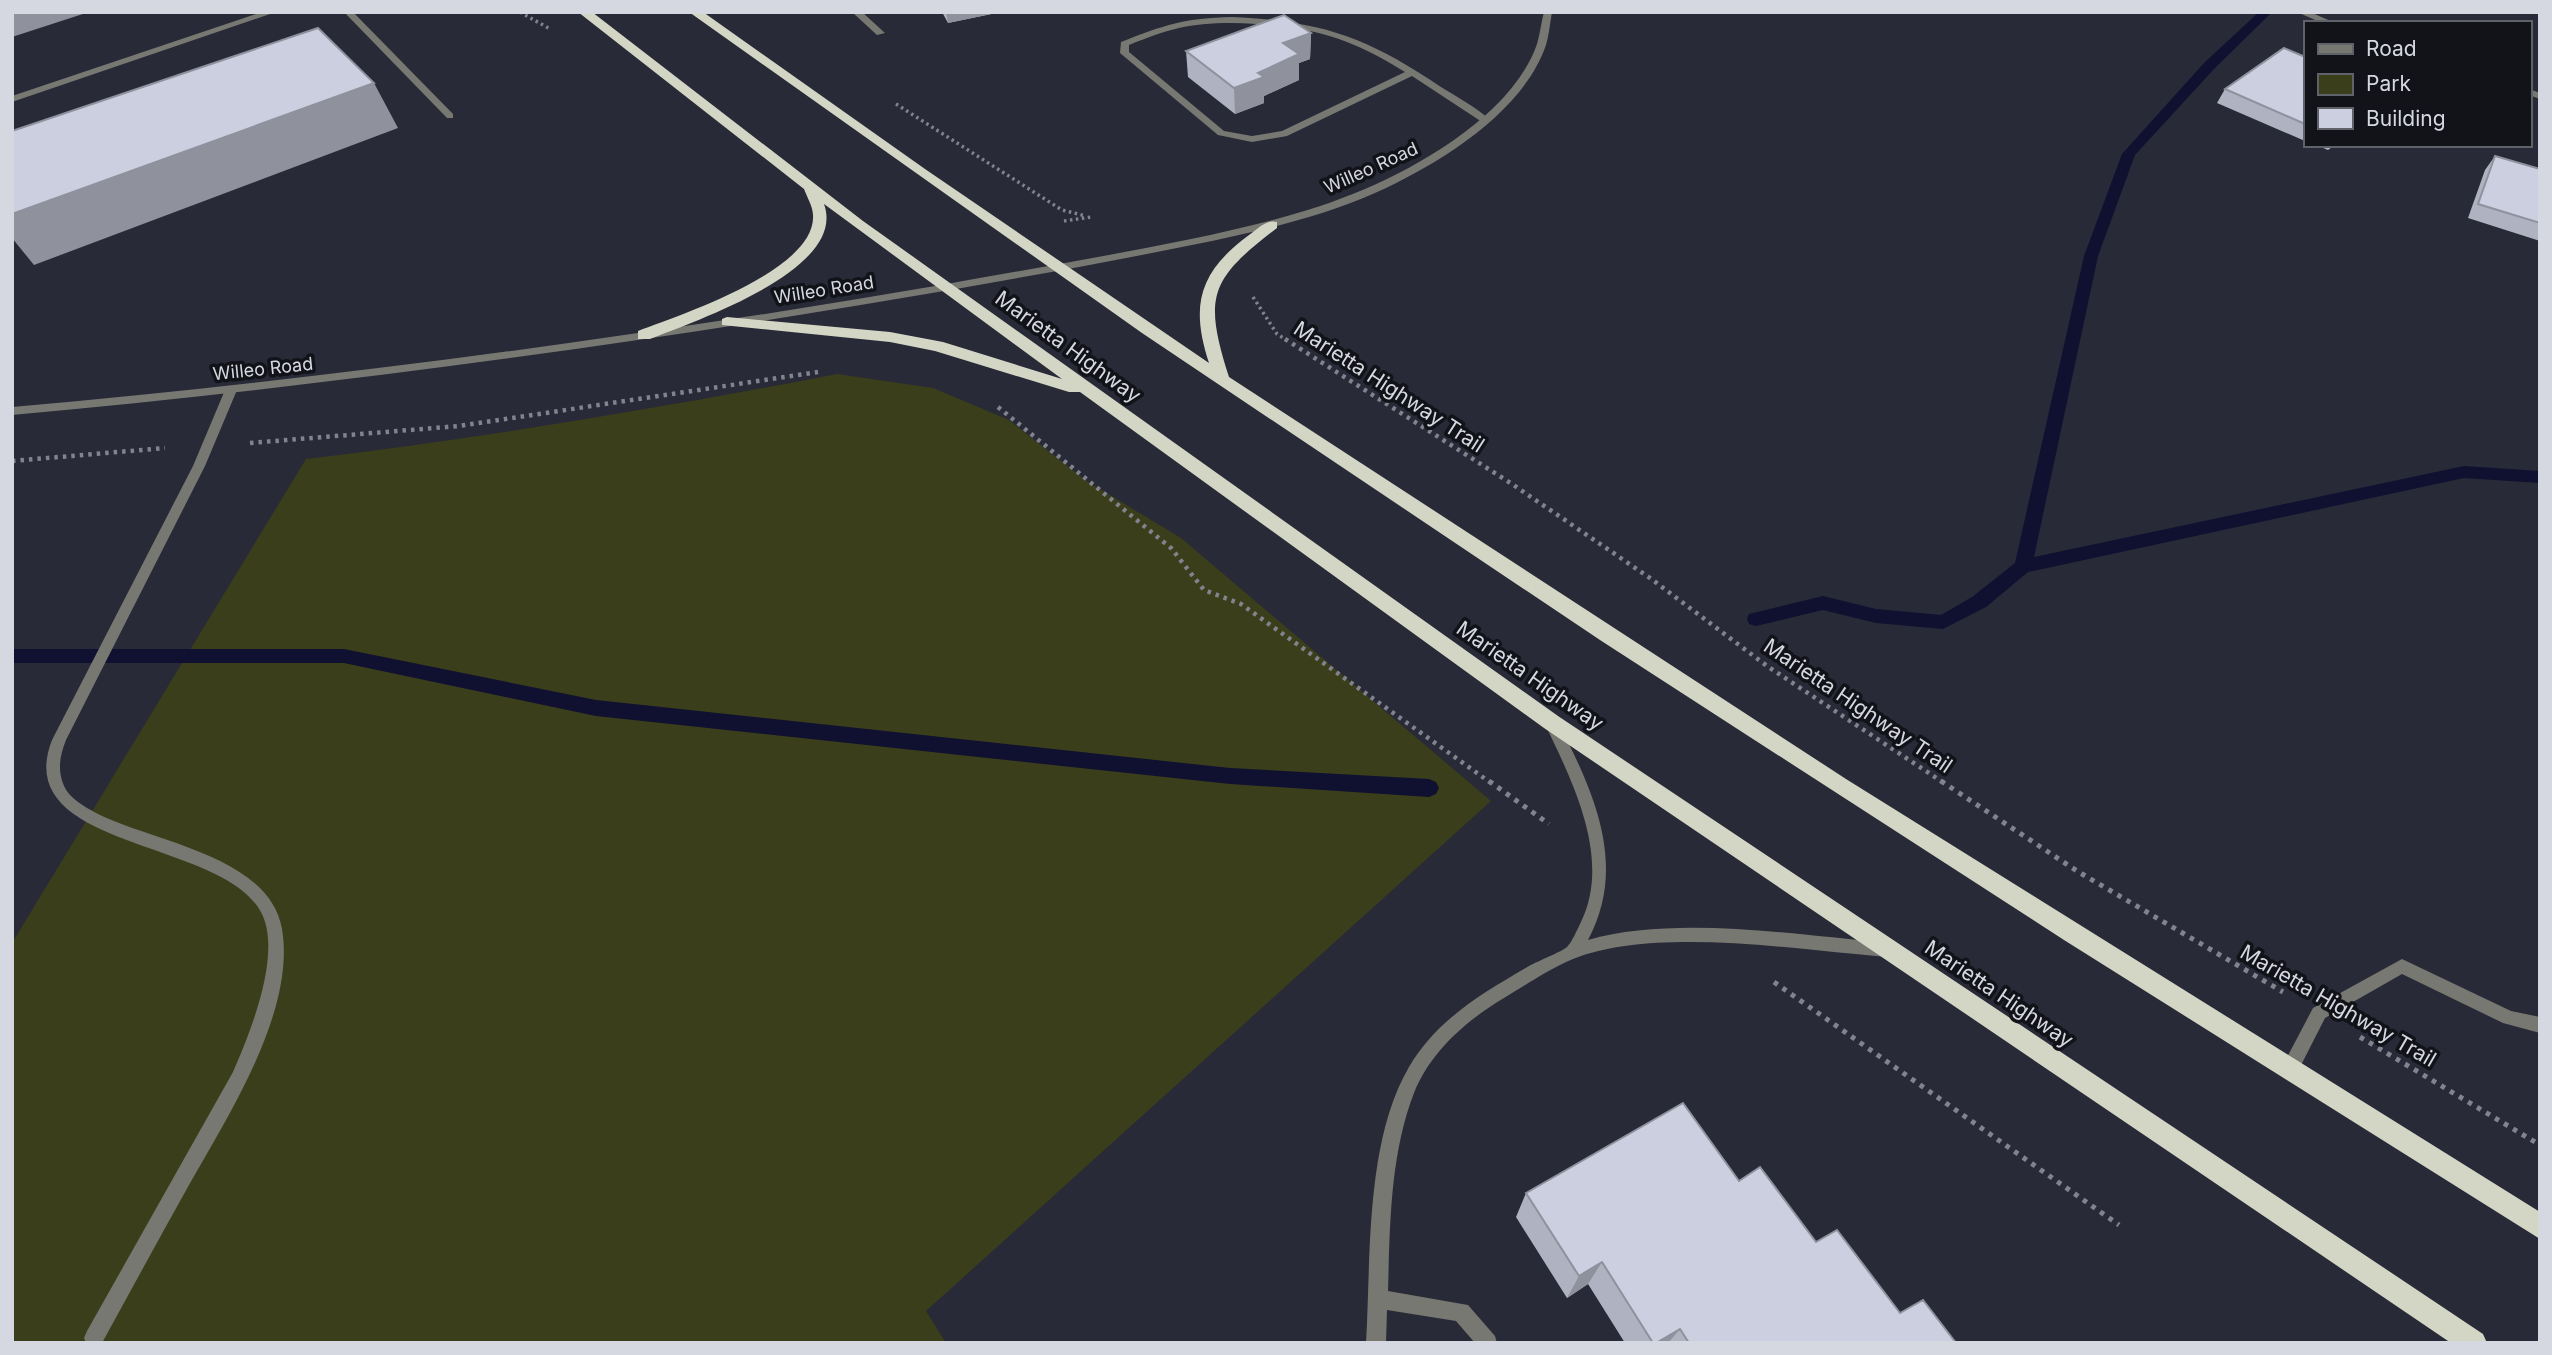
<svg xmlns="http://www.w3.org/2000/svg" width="2552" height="1355" viewBox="0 0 2552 1355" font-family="Inter,sans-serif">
	<rect width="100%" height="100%" fill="#282a37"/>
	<!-- green -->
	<path fill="#3b3e1a" d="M 837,374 L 933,388 L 1009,420 L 1085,480 L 1181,538 L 1491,801 L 926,1311 L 946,1343 L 12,1343 L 12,943 L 306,459 C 484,438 660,408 837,374 Z"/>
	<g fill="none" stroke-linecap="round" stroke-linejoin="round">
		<!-- stream -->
		<path fill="#101031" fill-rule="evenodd" d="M 2259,12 L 2272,12 L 2214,69 L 2135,155 L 2098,256 L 2034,557 L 2464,466 L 2540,471 L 2540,483 L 2464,478 L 2028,572 L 1986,607 L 1943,629 L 1876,623 L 1823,610 L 1756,626 L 1749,624 L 1747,619 L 1749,614 L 1823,596 L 1876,609 L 1941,615 L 1972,597 L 2015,563 L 2084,256 L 2122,154 L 2204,63 Z
			M 12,649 L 344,649 L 596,700 L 1230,768 L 1429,779 L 1436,782 L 1439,788 L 1436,794 L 1429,797 L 1230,784 L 596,716 L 344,663 L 12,663 Z"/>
		<!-- path-far2 -->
		<path stroke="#81838e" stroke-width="3.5" stroke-dasharray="2.5 3.5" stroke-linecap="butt" d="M 520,12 L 550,29
			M 896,104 L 1062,210 L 1086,216
			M 1064,221 L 1091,217
			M 1253,297 L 1277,334 L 1288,341"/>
		<!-- path-far1 -->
		<path stroke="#81838e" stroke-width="4.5" stroke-dasharray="3.5 5" stroke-linecap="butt" d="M 1285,339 L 1512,484 L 1650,578 L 1767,666 L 1944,783
			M 998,407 L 1171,548 L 1204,590 L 1241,604 L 1491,783
			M 250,443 L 459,426 L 818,372
			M 12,461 L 165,448"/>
		<!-- path -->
		<path stroke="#81838e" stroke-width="5" stroke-dasharray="4.5 6" stroke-linecap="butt" d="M 1489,781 L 1549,824
			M 1941,781 L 2077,871 L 2283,992
			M 1774,982 L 2119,1225
			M 2360,1037 L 2540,1145"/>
		<!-- service -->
		<path fill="#777871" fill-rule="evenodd" d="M 262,12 L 276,12 L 12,102 L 12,96 Z
			M 344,12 L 353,12 L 453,114 L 453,118 L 447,118 Z
			M 1232,17 C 1322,21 1367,37 1441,87 C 1457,97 1476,107 1490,120 L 1482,122 L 1412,76 L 1287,136 L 1252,142 L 1218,135 L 1120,53 L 1121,42 C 1164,25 1185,18 1232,17 ZM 1232,23 C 1303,25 1344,34 1405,72 L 1282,131 L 1252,136 L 1224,131 L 1129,52 L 1129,45 C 1169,29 1188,23 1232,23 Z
			M 231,386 L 237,390 L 205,466 L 66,740 C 60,755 57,770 64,786 C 69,798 85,807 96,813 C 152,842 269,855 282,929 C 296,1011 228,1116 189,1185 C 160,1237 131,1290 102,1343 L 86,1343 L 84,1338 L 87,1331 L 233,1072 C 250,1033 283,953 261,912 C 221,838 9,850 52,740 L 193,466 L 225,390 Z
			M 2402,959 L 2511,1011 L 2540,1017 L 2540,1033 L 2503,1023 L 2402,974 L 2325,1018 L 2295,1077 L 2289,1079 L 2283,1077 L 2280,1071 L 2283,1065 L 2313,1008 Z"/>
		<!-- minor -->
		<path fill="#777871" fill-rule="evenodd" d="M 852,12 L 862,12 L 885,33 L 877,35 Z
			M 2297,12 L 2310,12 L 2335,23 L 2322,23 Z
			M 2529,89 L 2540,93 L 2540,99 L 2529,95 Z
			M 1551,716 L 1556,718 C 1592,789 1629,863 1588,940 C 1675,915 1798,935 1888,943 L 1894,945 L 1896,950 L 1894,955 L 1888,957 C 1799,950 1655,926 1573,959 C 1549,969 1526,985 1504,998 C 1467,1020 1430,1052 1414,1093 C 1390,1155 1390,1225 1388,1291 L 1468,1305 L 1495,1336 L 1497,1343 L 1475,1343 L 1456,1321 L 1387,1310 L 1386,1343 L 1366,1343 C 1371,1258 1365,1142 1409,1067 C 1437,1019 1483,993 1529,966 C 1538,961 1561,952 1567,947 C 1572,942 1577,930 1580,924 C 1613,859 1572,781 1544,722 L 1546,718 Z"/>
		<!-- tertiary -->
		<path fill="#777871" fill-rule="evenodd" d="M 1544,12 L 1552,12 C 1550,23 1549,35 1546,45 C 1523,113 1437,165 1375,193 C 1316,219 1254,232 1192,245 C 1114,261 1035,275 956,289 C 643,343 329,386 12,415 L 12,407 C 324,379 633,338 941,285 C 1025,270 1108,256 1191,239 C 1251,226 1309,213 1365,189 C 1426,163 1514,111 1537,44 C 1540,34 1541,23 1544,12 Z"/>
		<!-- trunk -->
		<path fill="#d4d6c5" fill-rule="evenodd" d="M 578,12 L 592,12 L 863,221 L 1558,716 L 2483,1334 L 2487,1343 L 2451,1343 L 1544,728 L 1080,392 L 1069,392 L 935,351 L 890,342 L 722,325 L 722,319 L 727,317 L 890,332 L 943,342 L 1062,379 L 824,204 C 848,270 694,321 650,339 L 638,339 L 638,331 C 680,315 817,270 813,215 C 813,207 807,197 804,189 Z
			M 689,12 L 703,12 L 925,169 L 1209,363 C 1190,305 1199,272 1249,235 C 1258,229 1266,219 1277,222 L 1277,228 C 1210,279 1203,296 1229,377 L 1846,779 L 2540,1212 L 2540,1239 L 2064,940 L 1600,640 L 1142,333 Z"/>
	</g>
	<!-- wall -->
	<path fill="#afb2c1" d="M 942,12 L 1001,12 L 948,23 Z
		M 1311,33 L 1310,59 L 1299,63 L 1299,80 L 1264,96 L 1264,103 L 1235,114 L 1188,77 L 1186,51 Z
		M 2305,57 L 2305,141 L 2217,103 L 2225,89 Z
		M 2316,145 L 2335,145 L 2328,150 Z
		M 2495,156 L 2540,169 L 2540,241 L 2468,218 L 2485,170 Z
		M 1739,1181 L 1816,1242 L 1900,1313 L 1956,1343 L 1625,1343 L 1588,1284 L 1567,1298 L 1516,1217 L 1526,1193 Z"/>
	<!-- shaded-wall -->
	<path fill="#8f919d" d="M 12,12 L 89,12 L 12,37 Z
		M 946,12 L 1001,12 L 948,23 Z
		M 1311,33 L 1310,59 L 1299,63 L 1299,80 L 1264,96 L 1264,103 L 1235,114 L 1234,88 L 1258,73 L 1283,43 Z
		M 374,83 L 398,128 L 34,265 L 12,238 L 12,214 Z
		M 1602,1262 L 1588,1284 L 1567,1298 L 1579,1276 Z
		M 1680,1329 L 1668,1343 L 1656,1343 Z"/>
	<!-- building -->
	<path fill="#cccfe0" stroke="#8f919d" stroke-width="2" d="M 1284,15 L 1311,33 L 1283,43 L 1299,54 L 1258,73 L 1264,77 L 1234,88 L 1186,51 Z
		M 318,28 L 374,83 L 12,214 L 12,131 Z
		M 2284,48 L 2305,57 L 2305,124 L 2225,89 Z
		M 2495,156 L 2540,169 L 2540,223 L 2478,204 Z
		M 1683,1103 L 1739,1181 L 1760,1167 L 1816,1242 L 1837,1230 L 1900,1313 L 1923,1300 L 1956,1343 L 1689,1343 L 1680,1329 L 1656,1343 L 1653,1343 L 1602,1262 L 1579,1276 L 1526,1193 Z"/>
	<g text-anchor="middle" stroke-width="7" stroke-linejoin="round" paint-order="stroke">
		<!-- far-street labels -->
		<g font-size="18" fill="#d6d8e1" stroke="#121319">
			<text transform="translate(1371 168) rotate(-24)" y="6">Willeo Road</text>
			<text transform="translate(824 290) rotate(-9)" y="6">Willeo Road</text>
			<text transform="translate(263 369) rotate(-6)" y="6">Willeo Road</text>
		</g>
		<!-- street labels -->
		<g font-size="21" fill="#d6d8e1" stroke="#121319">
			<text transform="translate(1068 347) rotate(36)" y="7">Marietta Highway</text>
			<text transform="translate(1389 387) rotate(33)" y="7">Marietta Highway Trail</text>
			<text transform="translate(1530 676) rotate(35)" y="7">Marietta Highway</text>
			<text transform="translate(1858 706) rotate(34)" y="7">Marietta Highway Trail</text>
			<text transform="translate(1999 994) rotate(34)" y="7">Marietta Highway</text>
			<text transform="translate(2338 1006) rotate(30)" y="7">Marietta Highway Trail</text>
		</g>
	</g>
	<!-- border -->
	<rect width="2552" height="1355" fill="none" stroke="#d6d8e1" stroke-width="28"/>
	<!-- legend -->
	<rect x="2304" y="21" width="228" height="126" fill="#121319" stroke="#606269" stroke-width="2"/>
	<rect x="2318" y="44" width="35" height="10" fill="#777871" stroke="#606269" stroke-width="2"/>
	<text x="2366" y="56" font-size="21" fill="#d6d8e1">Road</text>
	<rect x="2318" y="74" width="35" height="21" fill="#3b3e1a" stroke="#606269" stroke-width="2"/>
	<text x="2366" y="91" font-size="21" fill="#d6d8e1">Park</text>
	<rect x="2318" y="108" width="35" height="21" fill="#cccfe0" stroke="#606269" stroke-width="2"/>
	<text x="2366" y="126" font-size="21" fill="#d6d8e1">Building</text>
</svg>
